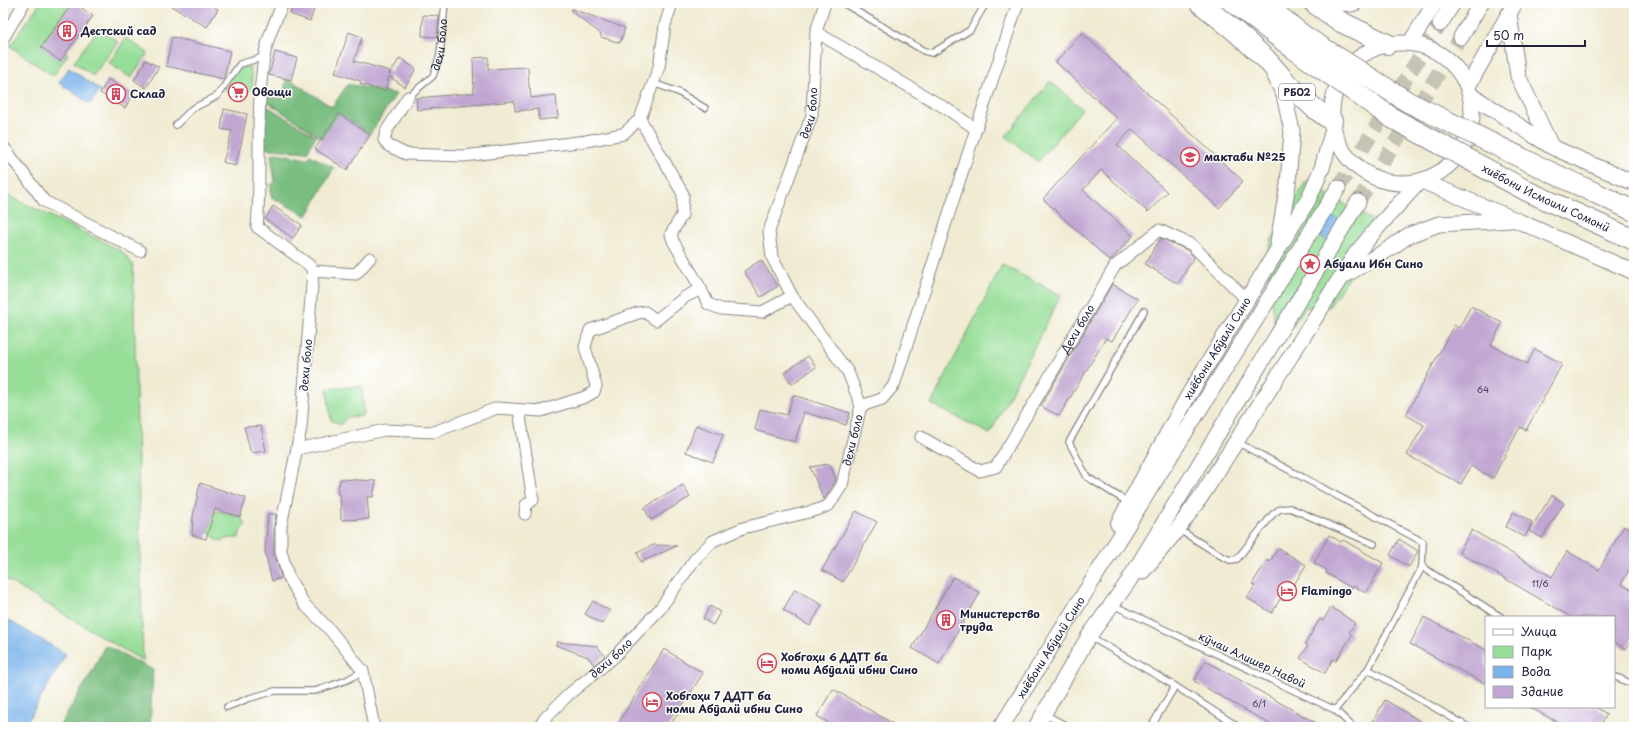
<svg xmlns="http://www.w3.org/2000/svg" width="1637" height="730" viewBox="0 0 1637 730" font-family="'Playpen Sans',sans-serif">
	<rect width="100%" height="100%" fill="#fff"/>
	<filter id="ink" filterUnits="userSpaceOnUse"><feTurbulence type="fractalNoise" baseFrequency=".025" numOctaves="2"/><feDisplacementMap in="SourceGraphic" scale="8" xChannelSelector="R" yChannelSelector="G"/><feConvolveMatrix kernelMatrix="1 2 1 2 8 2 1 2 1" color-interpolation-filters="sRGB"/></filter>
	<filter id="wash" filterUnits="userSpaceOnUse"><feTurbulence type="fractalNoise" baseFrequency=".012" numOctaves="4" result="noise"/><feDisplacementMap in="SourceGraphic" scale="16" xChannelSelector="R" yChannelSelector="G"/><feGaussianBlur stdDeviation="0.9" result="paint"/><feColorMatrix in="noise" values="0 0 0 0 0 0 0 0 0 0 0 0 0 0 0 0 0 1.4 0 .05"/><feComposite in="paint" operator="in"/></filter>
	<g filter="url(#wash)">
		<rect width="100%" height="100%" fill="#f0ebd2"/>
		<!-- green -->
		<path fill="#97de98" stroke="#5c806a" d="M 40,3 L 71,3 L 46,38 L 68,54 L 53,76 L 10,46 Z
			M 99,28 L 118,42 L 93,76 L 74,62 Z
			M 126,38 L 148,53 L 131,78 L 109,63 Z
			M 250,67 L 253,86 L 247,94 L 238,97 L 228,94 L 222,85 L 237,68 Z
			M 1050,81 L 1082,109 L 1038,162 L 1006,136 Z
			M 1306,181 L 1382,226 L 1329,307 L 1306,307 L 1293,326 L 1284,324 L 1274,319 L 1267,260 L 1271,240 Z
			M 3,193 L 122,251 L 133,265 L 143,661 L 3,578 Z
			M 1002,265 L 1061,295 L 990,434 L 931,404 Z
			M 362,386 L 364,415 L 361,416 L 348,417 L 340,425 L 331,420 L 327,389 Z
			M 218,511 C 226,512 232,516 240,517 L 246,524 L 240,532 L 239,538 L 230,538 L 219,541 L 208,532 L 214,512 Z"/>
		<!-- forest -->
		<path fill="#79bd80" stroke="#4e705e" d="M 286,77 L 332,107 L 348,84 L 396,94 L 370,134 L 340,114 L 323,139 L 266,101 L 265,105 L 316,136 L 307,152 L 260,148 L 265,97 L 284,98 Z
			M 276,153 L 307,159 L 310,155 L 334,168 L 307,216 L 271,197 L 271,185 L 275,181 L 271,156 Z
			M 105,645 L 153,670 L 150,727 L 59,727 L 93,670 Z"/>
		<!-- water -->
		<path fill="#7ab3ea" stroke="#4e6a92" d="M 69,68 L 100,90 L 90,104 L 59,83 Z
			M 1330,215 L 1345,223 L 1333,244 L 1318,235 Z
			M 3,617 L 66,654 L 24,727 L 3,727 Z"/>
		<g id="blocks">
			<!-- building -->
			<path fill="#c0a6d1" d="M 73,3 L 75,3 L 93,16 L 60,61 L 41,47 Z
				M 166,3 L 207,3 L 218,9 L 207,27 Z
				M 294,3 L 314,10 L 310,21 L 290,14 Z
				M 572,9 L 625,28 L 620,43 L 601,37 L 601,34 L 571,11 Z
				M 423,15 L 439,16 L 437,37 L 422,36 Z
				M 349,32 L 362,37 L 354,61 L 390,71 L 389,75 L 400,58 L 416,69 L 405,87 L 389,76 L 385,91 L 360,84 L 361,81 L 335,73 Z
				M 1082,33 L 1243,181 L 1219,208 L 1132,129 L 1117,145 L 1167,192 L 1148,212 L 1101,170 L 1083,190 L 1133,236 L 1110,261 L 1043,199 L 1117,118 L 1056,62 Z
				M 172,37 L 230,51 L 224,79 L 166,66 Z
				M 275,52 L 297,58 L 291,80 L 269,75 Z
				M 488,57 L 488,69 L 528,67 L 529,88 L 530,88 L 531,98 L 556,95 L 558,118 L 539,120 L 538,109 L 515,111 L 514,101 L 417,110 L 416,98 L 474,93 L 473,58 Z
				M 146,60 L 159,67 L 146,88 L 134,80 Z
				M 108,79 L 133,94 L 125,108 L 100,93 Z
				M 224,109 L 247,114 L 241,145 L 235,166 L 223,162 L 232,131 L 221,129 Z
				M 339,114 L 370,135 L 347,170 L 315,149 Z
				M 273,206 L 302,225 L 293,238 L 265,219 Z
				M 1161,238 L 1187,250 L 1194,257 L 1178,284 L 1145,264 Z
				M 761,260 L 778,286 L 761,297 L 744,271 Z
				M 1112,284 L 1138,299 L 1112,341 L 1106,338 L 1059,416 L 1041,406 Z
				M 1471,306 L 1502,323 L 1491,345 L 1527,364 L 1535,349 L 1562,364 L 1526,430 L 1520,427 L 1493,478 L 1471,466 L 1461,484 L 1407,455 L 1424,425 L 1406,415 L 1454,325 L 1459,328 Z
				M 808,356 L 816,367 L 792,384 L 784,373 Z
				M 793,395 L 850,413 L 846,425 L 804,412 L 795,442 L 755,430 L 760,409 L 787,415 Z
				M 696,425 L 723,435 L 713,462 L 686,452 Z
				M 261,426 L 266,451 L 251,453 L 244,427 Z
				M 829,464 L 836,478 L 835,482 L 824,499 L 810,467 Z
				M 340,479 L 376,481 L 373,497 L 367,497 L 369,519 L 341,520 L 340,494 L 337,494 Z
				M 200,483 L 246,498 L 240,517 L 215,509 L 206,539 L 192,535 L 193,516 Z
				M 683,485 L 690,497 L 651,520 L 644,508 Z
				M 1552,495 L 1564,503 L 1542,538 L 1529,531 Z
				M 856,511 L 877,522 L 843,582 L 822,570 Z
				M 1513,512 L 1532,522 L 1525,537 L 1506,527 Z
				M 268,514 L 276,514 L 274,526 L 274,559 L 276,558 L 281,578 L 272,581 L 265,552 Z
				M 1624,526 L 1634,532 L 1634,561 L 1621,584 L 1634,591 L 1634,636 L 1626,649 L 1614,642 L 1614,617 L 1571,617 L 1459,552 L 1472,530 L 1552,577 L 1567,551 L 1599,570 Z
				M 1329,535 L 1341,542 L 1343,540 L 1383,563 L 1366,593 L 1354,586 L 1352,588 L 1326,573 L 1327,570 L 1314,563 Z
				M 1399,539 L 1418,551 L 1409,567 L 1390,555 Z
				M 653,545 L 677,546 L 641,562 L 637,553 Z
				M 1278,548 L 1306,565 L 1284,601 L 1280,599 L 1272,613 L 1247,598 L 1255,586 L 1252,584 L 1267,560 L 1270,562 Z
				M 953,577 L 980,593 L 939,664 L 912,648 Z
				M 795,589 L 822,605 L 810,626 L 783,610 Z
				M 593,601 L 610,611 L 602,624 L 585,614 Z
				M 710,606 L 720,612 L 713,625 L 703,619 Z
				M 1331,607 L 1355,623 L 1349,633 L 1352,635 L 1336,661 L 1333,659 L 1325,673 L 1300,658 L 1308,646 L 1305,644 L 1320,619 L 1323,621 Z
				M 1424,617 L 1486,650 L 1486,684 L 1410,644 Z
				M 557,642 L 597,646 L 605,656 L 594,665 L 588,657 L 556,645 Z
				M 664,649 L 703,673 L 669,727 L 616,727 Z
				M 1206,661 L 1323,727 L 1275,727 L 1194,681 Z
				M 833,689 L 899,727 L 835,727 L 817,716 Z
				M 1385,700 L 1430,727 L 1384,727 L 1373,721 Z
				M 1529,707 L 1595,707 L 1607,714 L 1600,727 L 1567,727 Z"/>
		</g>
	</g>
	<g filter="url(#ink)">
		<use href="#blocks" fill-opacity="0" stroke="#898686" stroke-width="1"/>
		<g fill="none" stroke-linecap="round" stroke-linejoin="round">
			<!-- secondary-tunnel -->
			<path stroke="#c7c3b4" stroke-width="15" stroke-dasharray="15 8" stroke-linecap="butt" d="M 1338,188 L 1440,24
				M 1358,202 L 1461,37"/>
			<!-- lane casing -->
			<g stroke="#898686" stroke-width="8">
				<g id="lane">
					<path d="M 843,3 L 924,51 L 932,53 L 970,30 L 986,3"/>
					<path d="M 653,83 L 678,92 L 705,108"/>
					<path id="s1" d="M 408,97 L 433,76 L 440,55 L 445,3"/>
					<path d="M 176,125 L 192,109 L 217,96 L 240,64 L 264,57"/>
					<path d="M 1129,503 L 1087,477 L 1069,442 L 1144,311"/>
					<path d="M 1178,529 L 1223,557 L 1230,560 L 1237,559 L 1273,514 L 1280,509 L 1290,508 L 1374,544"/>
					<path d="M 1422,567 L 1501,617"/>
					<path d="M 1113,605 L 1335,710 L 1368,669 L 1422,567 L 1423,542 L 1237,442"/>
					<path d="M 1089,636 L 1175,686 L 1239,727"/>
					<path d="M 1368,669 L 1468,727"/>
					<path d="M 1614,676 L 1634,685"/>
					<path d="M 227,707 L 250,698 L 275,691 L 315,691 L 347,680 L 363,671"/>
					<path d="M 1335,710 L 1353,727"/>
					<path d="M 1044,714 L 1069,727"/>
					<path d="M 1151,727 L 1175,686"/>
				</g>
			</g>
			<!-- street casing -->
			<g stroke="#898686" stroke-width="13">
				<g id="street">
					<path d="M 283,3 C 275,21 267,39 264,58 C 255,114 262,171 257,227 L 309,265 L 313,271 L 301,428 L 281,526 L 281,551 L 288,576 L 304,604 L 330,630 L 363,671 L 374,727"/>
					<path d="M 816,32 L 947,109 L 976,129"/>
					<path d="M 3,39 L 24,3"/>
					<path d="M 408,97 L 387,130 L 384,140 L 389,146 L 406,154 L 464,156 L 586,141 L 623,134 L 640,119"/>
					<path d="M 3,146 L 44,201 L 140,251"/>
					<path d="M 313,271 L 356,274 L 370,258"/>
					<path d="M 701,289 L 708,304 L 721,309 L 762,312 L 792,296"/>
					<path d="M 861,406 L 882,399 L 894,385 L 976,129 L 1018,3"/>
					<path d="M 519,410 L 533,500 L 526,505 L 525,514"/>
					<path id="s2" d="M 921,437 L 980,471 L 996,467 L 1115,266 L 1159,230 L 1192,245 L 1248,301"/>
					<path d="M 297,449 L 385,430 L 434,432 L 497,408 L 541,411 L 585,397 L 594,392 L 596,386 L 585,347 L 590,330 L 638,313 L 645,312 L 656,320 L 685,297 L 701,289 L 673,241 L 671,234 L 682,215 L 683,194 L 640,119 L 659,67 L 665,25 L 672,3"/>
					<path id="s3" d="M 539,727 L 545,718 L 569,694 L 613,658 L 659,610 L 695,559 L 713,541 L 743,528 L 817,510 L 829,505 L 842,485 L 861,406 L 848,372 L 792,296 L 772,257 L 769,231 L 812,115 L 816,32 L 825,3"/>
				</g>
			</g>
			<!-- secondary casing -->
			<g stroke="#898686" stroke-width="17">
				<g id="secondary">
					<path d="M 1343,3 L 1351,4 L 1355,3"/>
					<path d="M 1509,14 L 1518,76 L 1551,146"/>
					<path d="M 1440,24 L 1453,3"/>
					<path d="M 1461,37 L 1481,3"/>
					<circle cx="1402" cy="113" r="70"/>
					<path d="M 1410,43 L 1435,3"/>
					<path d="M 1274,74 L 1284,95 L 1292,131 L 1288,184 L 1278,242"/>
					<path d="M 1468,86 L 1515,3"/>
					<path d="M 1471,95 L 1552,147 L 1634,183"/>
					<path d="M 1422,181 L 1516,220 L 1634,272"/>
					<path d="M 1342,277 L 1389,249 L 1409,235 L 1439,224 L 1511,220"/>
					<path id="s4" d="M 1118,524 L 1188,396 L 1308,200 L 1322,168 L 1333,129"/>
					<path d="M 1142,572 L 1178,529 L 1204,492 L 1355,255 L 1377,228 L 1419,182"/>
					<path id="s5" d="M 1001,727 L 1338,188"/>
					<path d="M 1036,727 L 1089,636 L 1128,582 L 1358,202"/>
				</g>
			</g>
			<!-- highway casing -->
			<g stroke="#898686" stroke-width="22">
				<path id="highway" d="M 1200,3 L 1235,31 L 1266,59 L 1286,82 L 1314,108 L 1332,121
					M 1314,3 L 1341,22 L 1387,44"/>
			</g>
			<!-- lane -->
			<use href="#lane" stroke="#fff" stroke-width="5.5"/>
			<!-- street -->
			<use href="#street" stroke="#fff" stroke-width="11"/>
			<!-- secondary -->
			<use href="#secondary" stroke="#fff" stroke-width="15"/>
			<!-- highway -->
			<use href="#highway" stroke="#fff" stroke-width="20"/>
			<!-- highway-bridge casing -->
			<g stroke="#898686" stroke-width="22" stroke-linecap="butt">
				<g id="highway-bridge">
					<path id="s6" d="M 1234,3 L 1294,49 L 1392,118 L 1527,191 L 1634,240"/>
					<path d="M 1263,3 L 1304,36 L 1408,102 L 1544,169 L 1634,211"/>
				</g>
			</g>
			<!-- highway-bridge -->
			<use href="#highway-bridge" stroke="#fff" stroke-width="20"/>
		</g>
	</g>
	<!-- icons -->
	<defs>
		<g id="building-ring" transform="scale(1)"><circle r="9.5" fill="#fff" stroke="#d1495b" stroke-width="1.5"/><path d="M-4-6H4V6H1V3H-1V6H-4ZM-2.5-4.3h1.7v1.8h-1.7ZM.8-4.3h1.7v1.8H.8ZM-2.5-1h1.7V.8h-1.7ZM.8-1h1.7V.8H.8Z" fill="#d1495b"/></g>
		<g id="supermarket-ring" transform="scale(1)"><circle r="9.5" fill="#fff" stroke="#d1495b" stroke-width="1.5"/><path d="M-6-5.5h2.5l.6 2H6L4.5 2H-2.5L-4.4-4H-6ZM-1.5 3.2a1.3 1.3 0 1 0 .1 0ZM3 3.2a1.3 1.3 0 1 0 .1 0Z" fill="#d1495b"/></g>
		<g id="school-ring" transform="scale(1)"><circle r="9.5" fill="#fff" stroke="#d1495b" stroke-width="1.5"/><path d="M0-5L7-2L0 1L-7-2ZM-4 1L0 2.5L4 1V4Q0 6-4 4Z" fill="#d1495b"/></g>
		<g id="sight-ring" transform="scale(1)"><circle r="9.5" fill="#fff" stroke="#d1495b" stroke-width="1.5"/><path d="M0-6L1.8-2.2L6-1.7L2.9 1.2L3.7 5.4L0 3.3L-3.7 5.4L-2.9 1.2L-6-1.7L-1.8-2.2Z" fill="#d1495b"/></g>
		<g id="hotel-ring" transform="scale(1)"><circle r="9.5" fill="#fff" stroke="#d1495b" stroke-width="1.5"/><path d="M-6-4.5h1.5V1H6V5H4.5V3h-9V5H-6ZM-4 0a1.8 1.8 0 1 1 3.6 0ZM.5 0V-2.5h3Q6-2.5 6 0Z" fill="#d1495b"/></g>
	</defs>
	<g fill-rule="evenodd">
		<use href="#building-ring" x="67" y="31"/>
		<use href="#supermarket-ring" x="238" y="92"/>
		<use href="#building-ring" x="116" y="94"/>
		<use href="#school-ring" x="1190" y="157"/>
		<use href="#sight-ring" x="1310" y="264"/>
		<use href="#hotel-ring" x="1287" y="591"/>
		<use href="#building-ring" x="946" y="620"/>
		<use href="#hotel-ring" x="767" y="663"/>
		<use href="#hotel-ring" x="652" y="702"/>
	</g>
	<g text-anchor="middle" stroke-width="3" stroke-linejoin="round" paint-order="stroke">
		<!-- number labels -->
		<g font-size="9" fill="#4a4360">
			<text x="1483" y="393">64</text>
			<text x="1540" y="587">11/6</text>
			<text x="1259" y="707">6/1</text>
		</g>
		<!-- shield labels -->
		<rect fill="#fff" stroke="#646476" stroke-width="1" x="1279" y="84" width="36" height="16" rx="3"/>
		<g font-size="10" font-weight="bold" fill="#22223b">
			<text x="1297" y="96">РБ02</text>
		</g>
		<!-- poi labels -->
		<g font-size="11" font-weight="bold" fill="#22223b" stroke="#fff" text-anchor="start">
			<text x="81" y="35">Дестский сад</text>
			<text x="252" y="96">Овощи</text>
			<text x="130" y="98">Склад</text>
			<text x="1204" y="161">мактаби №25</text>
			<text x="1324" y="268">Абуали Ибн Сино</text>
			<text x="1301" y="595">Flamingo</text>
			<text x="960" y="618">Министерство<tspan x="960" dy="13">труда</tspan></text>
			<text x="781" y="661">Хобгоҳи 6 ДДТТ ба<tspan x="781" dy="13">номи Абӯалӣ ибни Сино</tspan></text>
			<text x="666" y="700">Хобгоҳи 7 ДДТТ ба<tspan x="666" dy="13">номи Абӯалӣ ибни Сино</tspan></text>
		</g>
		<!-- street labels -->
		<g font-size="11" fill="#22223b" stroke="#fff">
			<text dy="4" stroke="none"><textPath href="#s1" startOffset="65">дехи боло</textPath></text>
			<text dy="4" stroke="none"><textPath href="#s3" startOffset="809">дехи боло</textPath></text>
			<text dy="4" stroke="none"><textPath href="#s6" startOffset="369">хиёбони Исмоили Сомонӣ</textPath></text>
			<text dy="4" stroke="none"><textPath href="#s2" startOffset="245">Дехи боло</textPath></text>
			<text dy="4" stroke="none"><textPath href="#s4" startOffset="202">хиёбони Абӯалӣ Сино</textPath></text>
			<text transform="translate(306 365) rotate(-85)" y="4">дехи боло</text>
			<text dy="4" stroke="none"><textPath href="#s3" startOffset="448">дехи боло</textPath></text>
			<text dy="4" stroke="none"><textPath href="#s5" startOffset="94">хиёбони Абӯалӣ Сино</textPath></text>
			<text dy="4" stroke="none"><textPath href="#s3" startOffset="100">дехи боло</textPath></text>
			<text transform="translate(1252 660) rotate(25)" y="4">кӯчаи Алишер Навоӣ</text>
		</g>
	</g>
	<!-- margin -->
	<rect width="1637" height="730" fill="none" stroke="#fff" stroke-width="16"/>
	<!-- legend -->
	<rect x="1485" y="616" width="130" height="92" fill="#ffffff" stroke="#a7a7b1"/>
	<rect x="1493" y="629" width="20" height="6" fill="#ffffff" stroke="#a7a7b1"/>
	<text x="1521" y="636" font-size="12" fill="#22223b">Улица</text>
	<rect x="1493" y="646" width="20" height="12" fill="#97de98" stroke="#a7a7b1"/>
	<text x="1521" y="656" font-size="12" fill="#22223b">Парк</text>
	<rect x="1493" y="666" width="20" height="12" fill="#7ab3ea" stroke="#a7a7b1"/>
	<text x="1521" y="676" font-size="12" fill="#22223b">Вода</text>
	<rect x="1493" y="686" width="20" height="12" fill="#c0a6d1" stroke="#a7a7b1"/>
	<text x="1521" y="696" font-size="12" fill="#22223b">Здание</text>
	<!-- scale -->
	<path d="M1487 40v6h98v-6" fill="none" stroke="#22223b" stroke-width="2"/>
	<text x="1493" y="40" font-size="12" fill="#22223b" stroke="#ffffff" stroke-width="3" paint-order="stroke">50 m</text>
</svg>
